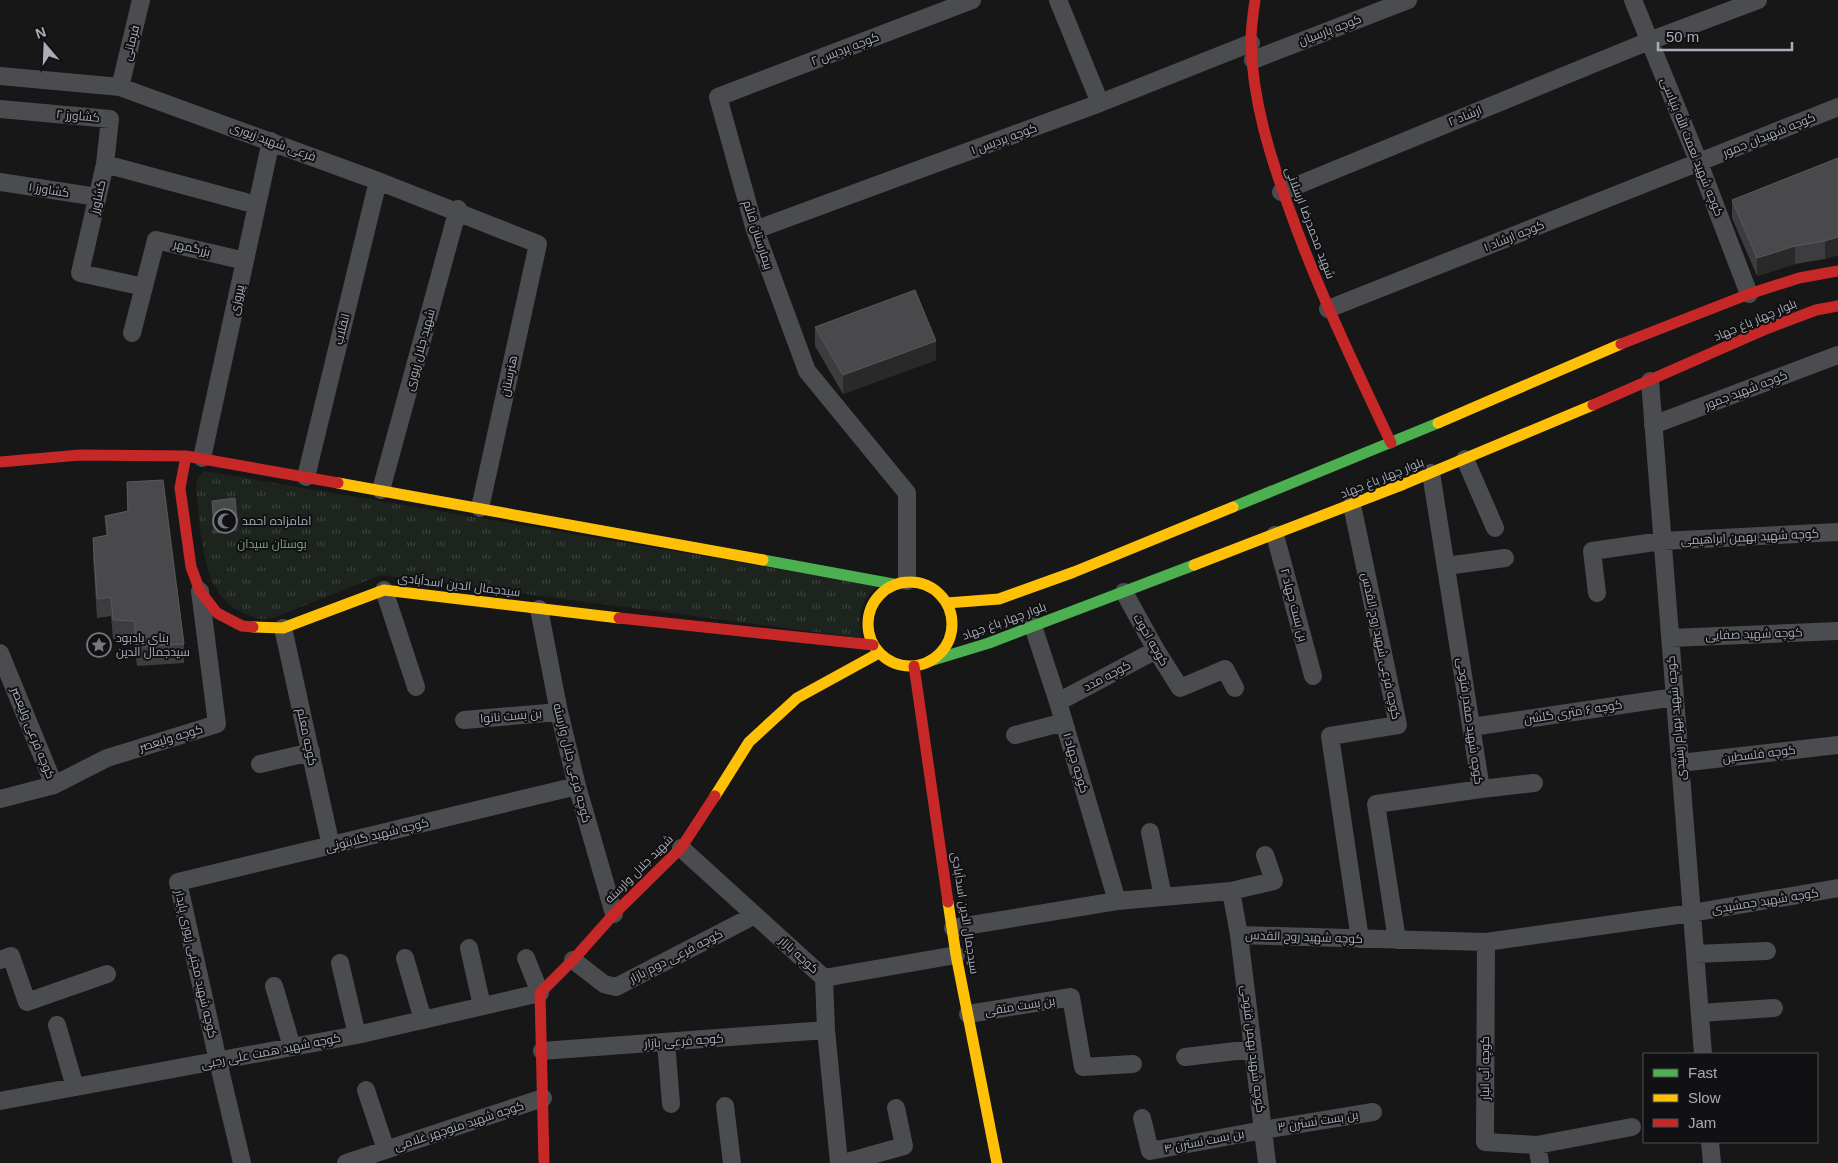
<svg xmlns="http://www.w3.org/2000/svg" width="1838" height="1163" viewBox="0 0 1838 1163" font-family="Helvetica,Cairo,sans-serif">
	<defs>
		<pattern id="park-tufts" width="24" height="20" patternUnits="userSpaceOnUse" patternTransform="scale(1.25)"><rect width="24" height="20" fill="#1d241e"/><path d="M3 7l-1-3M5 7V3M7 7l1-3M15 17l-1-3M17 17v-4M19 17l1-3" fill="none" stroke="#3b413d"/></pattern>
	</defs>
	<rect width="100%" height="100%" fill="#171717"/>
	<!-- park -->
	<path fill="url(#park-tufts)" d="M 204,471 L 878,586 C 860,601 857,615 861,638 L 381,575 L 273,618 C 259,620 256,619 243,613 C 199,594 202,531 196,490 L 197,479 Z"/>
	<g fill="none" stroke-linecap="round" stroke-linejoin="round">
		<!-- street -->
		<path stroke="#4b4c50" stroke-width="18" d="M 1058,0 L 1100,103
			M 1633,0 L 1699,163 L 1749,294
			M 1253,60 L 1408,0
			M 0,76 L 120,87 L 378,181 L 538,244 L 480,508
			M 120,87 L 141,0
			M 0,109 L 110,119 L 105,164 L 80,273 L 144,287
			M 105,164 L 257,205
			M 0,182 L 97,197
			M 1281,192 L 1649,41 L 1758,0
			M 755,230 L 1100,103 L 1251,43
			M 1328,309 L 1838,107
			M 132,333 L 156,240 L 245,261
			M 1650,381 L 1703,1054
			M 1653,425 L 1838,355
			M 202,458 L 271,141
			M 1465,459 L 1495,528
			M 306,477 L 378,181
			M 381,490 L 458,209
			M 1352,505 L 1398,725 L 1330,736 L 1360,939
			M 1275,535 L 1313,676
			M 1446,566 L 1505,558
			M 907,581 L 907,493 L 807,371 L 755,230 L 718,97 L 972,0
			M 384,590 L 416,687
			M 1124,592 L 1156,650 L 1180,688 L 1225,669 L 1235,688
			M 1597,593 L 1592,551 L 1662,541 L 1838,532
			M 539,609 L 559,712 L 577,786 L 614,914
			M 1033,626 L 1058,702 L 1117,901
			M 283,628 L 331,846
			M 1670,638 L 1838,631
			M 0,653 L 54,785
			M 1058,702 L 1156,650
			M 464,720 L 559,712
			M 1472,727 L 1675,697
			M 1015,735 L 1064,722
			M 1680,763 L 1838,745
			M 260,764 L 311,752
			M 1481,789 L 1534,783
			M 0,799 L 54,785 L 107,758 L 217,724 L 200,591
			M 1150,832 L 1163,897
			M 681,848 L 824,978 L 826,1030 L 839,1163
			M 1231,891 L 1274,881 L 1265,855
			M 953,928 L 1117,901 L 1231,891 L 1239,935 L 1267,1163
			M 1239,935 L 1486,942 L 1692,913 L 1838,888
			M 1397,940 L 1376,804 L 1481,789 L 1431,473
			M 1486,942 L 1485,1142 L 1537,1145
			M 469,948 L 482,1006
			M 1695,954 L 1767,951
			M 405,958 L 423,1020
			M 0,960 L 11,956 L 27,1002 L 107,974
			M 573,960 L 604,984 L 616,987 L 755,915
			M 340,963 L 357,1035
			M 824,978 L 956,955
			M 274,986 L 292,1047
			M 1700,1013 L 1774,1008
			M 968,1014 L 1071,997 L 1083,1067 L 1133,1064
			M 57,1025 L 75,1087
			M 666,1042 L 671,1104
			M 542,1051 L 826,1030
			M 1185,1057 L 1253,1049
			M 366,1090 L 386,1150
			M 0,1101 L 357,1035 L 540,993 L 526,958
			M 725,1106 L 732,1163
			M 1142,1118 L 1150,1151 L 1263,1130 L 1373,1112
			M 1710,1142 L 1712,1163
			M 242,1163 L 218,1061 L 178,882 L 577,786
			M 346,1163 L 543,1098
			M 844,1163 L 904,1146 L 896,1108
			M 1540,1163 L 1537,1145 L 1632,1127"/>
		<!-- fast -->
		<path stroke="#4caf50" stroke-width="11" d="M 1233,507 L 1438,423
			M 763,560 L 893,584
			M 930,661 L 989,643 L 1194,565"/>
		<!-- slow -->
		<path stroke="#ffc107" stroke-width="11" d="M 1438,423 L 1621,344
			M 338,483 L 763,560
			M 1194,565 L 1404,484 L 1593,405
			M868 624a42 42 0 1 1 84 0a42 42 0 1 1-84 0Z
			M 947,603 L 999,599 L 1074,572 L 1233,507
			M 253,627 L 283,628 L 384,590 L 619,618
			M 715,796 L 749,742 L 797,698 L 879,653
			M 948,902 L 956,955 L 997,1163"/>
		<!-- jam -->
		<path stroke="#c62828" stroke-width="11" d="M 1255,0 C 1253,14 1251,28 1251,41 C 1252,99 1270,157 1290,211 C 1318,290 1355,367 1391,443
			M 1621,344 L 1749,294 L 1799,278 L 1838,271
			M 1593,405 L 1766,329 L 1816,310 L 1838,306
			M 186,456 L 180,488 L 191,567 L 200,591 L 217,613 L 242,626 L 253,627
			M 0,462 L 80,455 L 186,456 L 338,483
			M 619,618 L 873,645
			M 914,666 L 948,902
			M 544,1163 L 540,993 L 573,960 L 614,914 L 681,848 L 715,796"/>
	</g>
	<!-- wall -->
	<path fill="#3d3d3f" d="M 1838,158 L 1838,255 L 1825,259 L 1795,264 L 1757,276 L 1732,218 L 1732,200 Z
		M 815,327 L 936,360 L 843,394 L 815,346 Z
		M 127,482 L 184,644 L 184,663 L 137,666 L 134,640 L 113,639 L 111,616 L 97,618 L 93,557 L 93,538 L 106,536 L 105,516 L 127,511 Z
		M 212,501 L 237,521 L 237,531 L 214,533 L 212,510 Z"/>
	<!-- shaded-wall -->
	<path fill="#29292a" d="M 1838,237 L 1838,255 L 1825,259 L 1825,241 Z
		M 1795,246 L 1795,264 L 1757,276 L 1757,258 Z
		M 936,341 L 936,360 L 843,394 L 843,375 Z"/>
	<!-- building -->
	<path fill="#49494c" stroke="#58595d" d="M 1838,158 L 1838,237 L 1825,241 L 1795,246 L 1757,258 L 1732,200 Z
		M 915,290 L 936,341 L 843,375 L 815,327 Z
		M 163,480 L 184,644 L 137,647 L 134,621 L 113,620 L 111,597 L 97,599 L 93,538 L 108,535 L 105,516 L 128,511 L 127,482 Z
		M 235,498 L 237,521 L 214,523 L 212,501 Z"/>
	<!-- icons -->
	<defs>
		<g id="mosque-ring" transform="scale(1.25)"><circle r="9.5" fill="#111113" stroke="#757880" stroke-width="1.5"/><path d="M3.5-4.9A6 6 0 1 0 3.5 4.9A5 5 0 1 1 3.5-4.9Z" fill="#757880"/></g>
		<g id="sight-ring" transform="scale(1.25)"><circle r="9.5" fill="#111113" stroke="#757880" stroke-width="1.5"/><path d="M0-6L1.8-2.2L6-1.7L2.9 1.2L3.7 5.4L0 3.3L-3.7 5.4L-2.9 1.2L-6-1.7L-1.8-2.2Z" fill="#757880"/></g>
	</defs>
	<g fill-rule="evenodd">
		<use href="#mosque-ring" x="225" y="521"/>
		<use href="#sight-ring" x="99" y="645"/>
	</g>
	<g text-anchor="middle" stroke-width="4" stroke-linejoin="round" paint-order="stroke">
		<!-- street labels -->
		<g font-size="12" fill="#a8adb8" stroke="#111113">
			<text transform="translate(1330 30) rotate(-21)" y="4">کوچه پارسیان</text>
			<text transform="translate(131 43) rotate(-76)" y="4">فرمانی</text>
			<text transform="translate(845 49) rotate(-21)" y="4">کوچه پردیس ۲</text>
			<text transform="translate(78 116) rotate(5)" y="4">کشاورز ۲</text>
			<text transform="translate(1465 116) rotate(-22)" y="4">ارشاد ۲</text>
			<text transform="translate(1769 135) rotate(-22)" y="4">کوچه شهیدان جمور</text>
			<text transform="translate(1004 139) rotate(-20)" y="4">کوچه پردیس ۱</text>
			<text transform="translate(273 142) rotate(20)" y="4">فرعی شهید زیوری</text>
			<text transform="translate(1692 147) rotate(68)" y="4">کوچه شهید نعمت الله بنیاسی</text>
			<text transform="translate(49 190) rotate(9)" y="4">کشاورز ۱</text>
			<text transform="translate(98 197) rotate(-77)" y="4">کشاورز</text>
			<text transform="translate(1310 223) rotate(69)" y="4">شهید محمدرضا ارسلانی</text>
			<text transform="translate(758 235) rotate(72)" y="4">بیمارستان قائم</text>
			<text transform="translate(1514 236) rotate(-22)" y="4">کوچه ارشاد ۱</text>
			<text transform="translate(192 248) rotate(13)" y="4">بزرگمهر</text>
			<text transform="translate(237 300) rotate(-78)" y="4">پیروزی</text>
			<text transform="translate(1755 320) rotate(-23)" y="4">بلوار چهار باغ جهاد</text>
			<text transform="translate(342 329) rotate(-76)" y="4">انقلاب</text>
			<text transform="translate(420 350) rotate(-75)" y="4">شهید جلال زیوری</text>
			<text transform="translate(509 376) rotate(-78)" y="4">هنرستان</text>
			<text transform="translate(1746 390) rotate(-21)" y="4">کوچه شهید جمور</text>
			<text transform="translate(1382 478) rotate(-22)" y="4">بلوار چهار باغ جهاد</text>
			<text transform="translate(1750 537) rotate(-3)" y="4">کوچه شهید بهمن ابراهیمی</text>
			<text transform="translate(459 585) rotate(7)" y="4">سیدجمال الدین اسدآبادی</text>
			<text transform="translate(1294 605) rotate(75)" y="4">بن بست جهاد ۲</text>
			<text transform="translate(1004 621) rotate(-20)" y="4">بلوار چهار باغ جهاد</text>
			<text transform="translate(1754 634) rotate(-2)" y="4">کوچه شهید صفایی</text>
			<text transform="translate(1151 640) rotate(60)" y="4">کوچه اخوت</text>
			<text transform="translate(1381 646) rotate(78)" y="4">کوچه فرعی شهید روح القدس</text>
			<text transform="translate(1107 676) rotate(-28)" y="4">کوچه مدد</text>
			<text transform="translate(1573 712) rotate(-9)" y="4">کوچه ۶ متری گلشن</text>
			<text transform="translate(511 716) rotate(-5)" y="4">بن بست نانوا</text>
			<text transform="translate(1676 718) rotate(-95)" y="4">کوچه شهید بهرام رشیدی</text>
			<text transform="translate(1470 721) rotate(82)" y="4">کوچه شهید صفدر فتوحی</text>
			<text transform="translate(33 733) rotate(68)" y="4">کوچه فرعی ولیعصر</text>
			<text transform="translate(307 737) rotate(78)" y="4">کوچه معلم</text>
			<text transform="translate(171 738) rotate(-17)" y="4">کوچه ولیعصر</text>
			<text transform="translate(1759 754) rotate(-7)" y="4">کوچه فلسطین</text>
			<text transform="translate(572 763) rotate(76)" y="4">کوچه فرعی جلال وارسته</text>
			<text transform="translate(1076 763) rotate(73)" y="4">کوچه جهاد ۱</text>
			<text transform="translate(377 835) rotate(-14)" y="4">کوچه شهید گلابتونی</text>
			<text transform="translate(639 869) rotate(-45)" y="4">شهید جلال وارسته</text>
			<text transform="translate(1765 901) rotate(-9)" y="4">کوچه شهید جمشیدی</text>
			<text transform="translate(965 913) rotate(81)" y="4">سیدجمال الدین اسدآبادی</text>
			<text transform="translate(1304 937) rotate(2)" y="4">کوچه شهید روح القدس</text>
			<text transform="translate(799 955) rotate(42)" y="4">کوچه بازار</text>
			<text transform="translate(676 956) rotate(-27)" y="4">کوچه فرعی دوم بازار</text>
			<text transform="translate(196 964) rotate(77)" y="4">کوچه شهید مجتبی زیوری پایدار</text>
			<text transform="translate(1020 1006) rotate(-9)" y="4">بن بست متقی</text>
			<text transform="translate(684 1041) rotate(-4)" y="4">کوچه فرعی بازار</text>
			<text transform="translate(1253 1049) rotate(83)" y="4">کوچه شهید بهمن فتوحی</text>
			<text transform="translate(271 1051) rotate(-11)" y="4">کوچه شهید همت علی رجبی</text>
			<text transform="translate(1485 1068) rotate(-90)" y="4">کوچه آب انبار</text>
			<text transform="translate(1318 1121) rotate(-9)" y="4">بن بست نسترن ۳</text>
			<text transform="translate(459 1126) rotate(-18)" y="4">کوچه شهید منوچهر غلامی</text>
			<text transform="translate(1204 1141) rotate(-11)" y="4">بن بست نسترن ۴</text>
		</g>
		<!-- poi labels -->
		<g font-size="12" fill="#a8adb8" stroke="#111113" text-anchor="start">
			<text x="242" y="525">امامزاده احمد</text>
			<text x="116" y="642">بنای یادبود<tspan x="116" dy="14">سیدجمال الدین</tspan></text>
		</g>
		<!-- park labels -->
		<g font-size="12" fill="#7fa381" stroke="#111113">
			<text x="272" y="548">بوستان سیدان</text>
		</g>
	</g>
	<!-- legend -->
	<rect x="1643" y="1053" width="175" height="90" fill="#111113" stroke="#4d4f55"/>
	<rect x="1653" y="1069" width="25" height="8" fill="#4caf50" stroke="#4d4f55"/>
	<text x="1688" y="1078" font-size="15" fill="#a8adb8">Fast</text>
	<rect x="1653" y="1094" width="25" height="8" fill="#ffc107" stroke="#4d4f55"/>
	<text x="1688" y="1103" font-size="15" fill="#a8adb8">Slow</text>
	<rect x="1653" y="1119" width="25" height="8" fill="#c62828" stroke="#4d4f55"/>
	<text x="1688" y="1128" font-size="15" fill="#a8adb8">Jam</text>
	<!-- north arrow -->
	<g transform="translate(45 45) rotate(341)" stroke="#111113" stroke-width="4" paint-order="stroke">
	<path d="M0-4L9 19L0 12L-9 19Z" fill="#a8adb8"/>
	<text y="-8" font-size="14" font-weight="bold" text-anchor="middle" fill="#a8adb8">N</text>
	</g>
	<!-- scale -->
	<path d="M1658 42v8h134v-8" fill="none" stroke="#a8adb8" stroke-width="2.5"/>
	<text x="1666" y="42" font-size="15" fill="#a8adb8" stroke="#111113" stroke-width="4" paint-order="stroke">50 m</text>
</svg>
